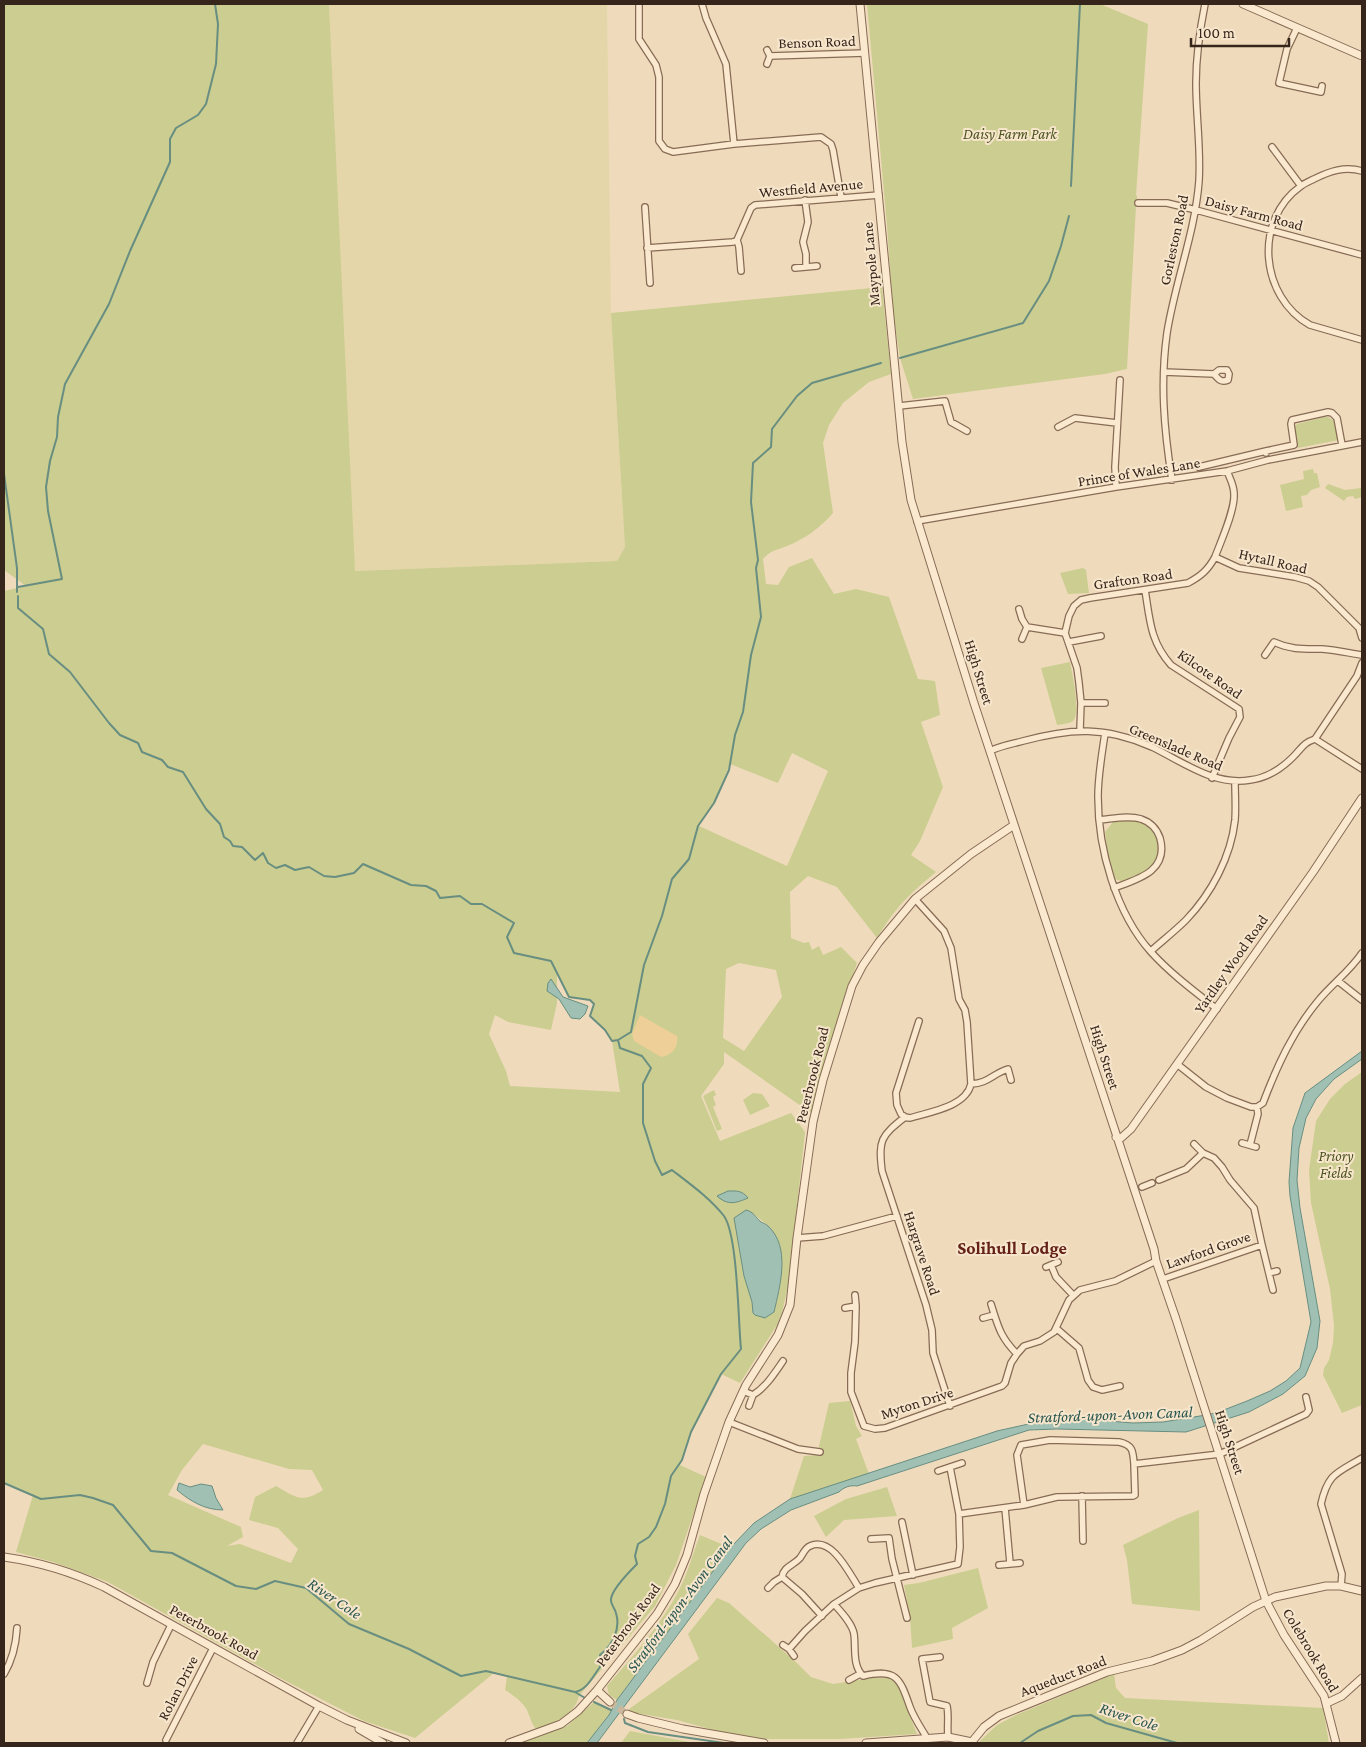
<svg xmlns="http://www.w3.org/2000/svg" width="1366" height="1747" viewBox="0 0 1366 1747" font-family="'Crimson Pro',serif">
	<rect width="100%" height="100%" fill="#efdbbc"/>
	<!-- farmland -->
	<path fill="#e5d6a9" d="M 329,4 L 607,4 L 611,313 L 625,547 L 617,561 L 354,571 Z"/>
	<!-- green -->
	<path fill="#cccd90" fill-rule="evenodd" d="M 4,4 L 329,4 L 355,571 L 617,561 L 625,547 L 611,313 L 882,287 L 891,374 L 869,382 L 843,403 L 829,425 L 823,443 L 833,513 C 821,527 805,539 787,546 C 775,551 773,549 763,559 L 766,584 L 778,585 L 789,567 L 812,558 L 834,594 L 856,589 L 889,597 L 918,679 L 935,681 L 940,715 L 921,722 L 943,787 L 920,841 L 911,855 L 936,872 C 909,894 895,908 877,938 L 837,887 L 808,876 L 790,892 L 791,938 L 804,943 L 809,942 L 812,950 L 819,946 L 823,955 L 841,947 L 857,963 L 831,1042 L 811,1113 L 724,1052 L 724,1064 L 701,1096 L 720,1141 L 791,1113 L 805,1132 L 789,1281 L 782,1313 L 777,1325 L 740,1383 L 721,1374 L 691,1432 L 680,1465 L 706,1477 L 676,1565 L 655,1606 L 579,1696 C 574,1716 554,1723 536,1729 C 531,1723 530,1717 527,1710 C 522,1701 513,1695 505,1690 L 507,1677 L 494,1673 L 415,1738 L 364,1721 L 278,1677 L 108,1582 L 53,1562 L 16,1552 L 33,1495 L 4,1483 L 4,591 L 26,586 L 4,570 ZM 792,753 L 828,771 L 787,866 L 699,826 L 714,803 L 730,764 L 778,783 ZM 739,963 L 776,970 L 782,997 L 744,1051 L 723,1038 L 726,969 ZM 557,972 L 569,997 L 590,1000 L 594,1004 L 590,1016 L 605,1030 L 612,1041 L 620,1092 L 510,1086 L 506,1071 L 489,1034 L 495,1015 L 508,1022 L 551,1030 L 557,1003 ZM 755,1215 C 760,1220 766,1223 770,1228 C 789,1253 781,1284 774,1312 L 765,1318 L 753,1313 L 752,1302 L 744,1276 L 734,1219 ZM 203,1444 L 289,1469 L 312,1470 L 323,1490 C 301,1504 296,1497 276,1486 L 255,1497 L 249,1520 L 278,1528 L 298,1549 L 291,1563 L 240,1544 L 227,1546 L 243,1537 L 241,1527 L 168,1495 L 182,1470 Z
		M 867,4 L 1100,4 L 1148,24 L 1136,195 L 1137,196 L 1137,205 L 1136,206 L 1127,369 L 1105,374 L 913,399 L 900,358 L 893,312 L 887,225 Z
		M 1324,417 L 1328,417 L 1334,421 L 1339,440 L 1298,448 L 1294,428 L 1297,424 Z
		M 1313,469 L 1314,473 L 1317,473 L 1320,487 L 1311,490 L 1307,495 L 1301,496 L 1303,507 L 1286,511 L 1280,485 L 1304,479 L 1303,471 Z
		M 1328,484 L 1345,490 L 1361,488 L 1362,497 L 1355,499 L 1353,496 L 1347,497 L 1344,501 L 1325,488 Z
		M 1083,568 L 1086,570 L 1089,593 L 1068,594 L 1060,573 Z
		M 1070,662 C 1072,673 1081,712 1073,721 C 1069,724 1062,724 1057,725 L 1041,668 Z
		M 1133,820 C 1154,825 1170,848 1152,867 C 1144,874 1133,877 1124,882 L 1115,879 L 1108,854 L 1105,832 L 1113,822 Z
		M 1362,1072 L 1362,1405 L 1342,1413 L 1323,1375 L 1324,1368 L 1329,1360 L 1333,1343 L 1334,1325 L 1330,1289 L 1311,1203 L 1309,1170 L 1316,1121 L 1330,1099 L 1345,1084 Z
		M 714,1090 L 716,1095 L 713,1097 L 716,1105 L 713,1107 L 722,1129 L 717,1131 L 703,1096 Z
		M 753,1093 L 762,1094 L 770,1106 L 750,1115 L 743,1100 Z
		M 850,1401 L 856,1426 L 862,1436 L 856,1439 L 869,1474 L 790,1499 L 804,1456 L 820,1455 L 819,1446 L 829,1403 Z
		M 887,1487 L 897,1516 L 844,1520 L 826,1537 L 814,1516 L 846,1499 Z
		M 1199,1510 L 1200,1611 L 1132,1604 L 1127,1560 L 1123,1545 L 1178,1518 Z
		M 700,1535 L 731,1548 L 617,1700 L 609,1695 L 607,1686 C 633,1656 661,1625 679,1590 C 688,1573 693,1553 700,1535 Z
		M 978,1568 L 988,1608 L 952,1628 L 953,1639 L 912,1648 L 910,1616 L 904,1585 L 919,1583 Z
		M 717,1598 L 729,1603 L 797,1663 L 811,1677 L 833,1684 L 877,1677 L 889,1678 L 898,1686 L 917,1734 L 840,1739 L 765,1739 L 721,1732 L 677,1720 L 629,1712 L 629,1709 L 699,1659 L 688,1634 Z
		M 1114,1674 L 1116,1688 L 1125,1698 L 1323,1708 L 1329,1743 L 978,1743 L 997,1725 L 1016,1715 Z
		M 594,1702 L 611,1710 L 609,1715 L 587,1743 L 520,1743 L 567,1726 Z
		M 630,1731 L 695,1743 L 621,1743 Z"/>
	<!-- sand -->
	<path fill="#edcf97" d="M 640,1015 L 677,1036 C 679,1047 672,1055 661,1057 L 634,1041 L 632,1034 Z"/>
	<!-- water -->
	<path fill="#a0c0b4" stroke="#688e81" d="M 551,979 L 563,997 L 588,1006 L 585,1014 L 580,1019 L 571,1018 L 559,999 L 547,991 L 548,983 Z
		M 1362,1051 L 1362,1059 L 1334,1079 L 1316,1099 L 1306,1118 L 1299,1148 L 1297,1180 L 1300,1208 L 1320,1321 L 1317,1348 L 1305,1376 L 1283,1394 L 1249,1412 L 1186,1432 L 1057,1429 L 1029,1430 L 857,1486 C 850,1485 844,1487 839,1492 L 791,1510 L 761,1529 L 746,1543 L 597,1743 L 587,1743 L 609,1715 L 617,1700 L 731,1547 L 754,1523 L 790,1499 L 997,1431 L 1060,1417 L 1133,1423 L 1163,1422 L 1200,1416 L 1216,1413 L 1247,1401 L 1270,1391 L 1286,1381 L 1300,1368 L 1311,1322 L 1290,1196 L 1289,1182 L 1293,1128 L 1305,1093 Z
		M 728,1191 C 736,1191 742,1190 748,1198 C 736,1203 728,1206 717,1196 Z
		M 746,1210 C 754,1212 755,1217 761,1222 C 763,1223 766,1224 768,1226 C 791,1247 780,1286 774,1312 L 765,1318 L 755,1315 L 753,1313 L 752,1302 L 744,1276 L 734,1218 Z
		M 179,1483 L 190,1487 L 201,1484 L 212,1486 L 216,1498 L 223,1510 C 205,1510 190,1501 177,1490 Z"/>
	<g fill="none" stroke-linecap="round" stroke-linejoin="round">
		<!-- stream -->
		<path stroke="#688e81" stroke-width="2" d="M 1071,186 L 1080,4
			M 900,358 L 1023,323 L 1049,281 L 1061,246 L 1069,216
			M 4,474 L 17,568 L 17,592
			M 18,587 L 62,579 L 48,511 L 46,487 L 50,461 L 57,437 L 58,417 L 65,384 L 109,304 L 130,251 L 170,162 L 170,139 L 176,128 L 198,115 L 206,104 L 216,64 L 218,24 L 215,4
			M 18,596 L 18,608 L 43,629 L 49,654 L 70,672 L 109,723 L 120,735 L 138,743 L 142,752 L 162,760 L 168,767 L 183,772 L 206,809 L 220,824 L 224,837 L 230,841 L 233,846 L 242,847 L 255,860 L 263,853 L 268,863 L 276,868 L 285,865 L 295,870 L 309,867 L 324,876 L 335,877 L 354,873 L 363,864 L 411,885 L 426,886 L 436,891 L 440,898 L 460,896 L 471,904 L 482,904 L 514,923 L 507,937 L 514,953 L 551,961 L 569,997 L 590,1000 L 594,1004 L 590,1016 L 605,1030 L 612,1041 L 618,1040 L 631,1032 L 644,965 L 662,916 L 672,879 L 689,859 L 698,826 L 714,803 L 729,770 L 735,735 L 743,712 L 751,655 L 761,617 L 756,568 L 758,560 L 751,502 L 753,463 L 771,447 L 772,429 L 797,396 L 812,383 L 881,363
			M 4,1483 L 41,1499 L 80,1495 L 93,1498 L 113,1505 L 151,1551 L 172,1553 L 236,1586 L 256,1589 L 275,1581 L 306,1588 L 349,1624 L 409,1649 L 461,1676 L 486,1671 L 575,1692 L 585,1698
			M 575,1692 C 587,1690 593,1676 600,1667 L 600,1655 C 612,1646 621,1629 616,1613 C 615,1608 610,1604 611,1599 C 612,1589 630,1571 637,1564 L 635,1556 L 638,1544 L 649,1537 L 656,1527 L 665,1504 L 671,1476 L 682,1460 L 691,1432 L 721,1374 L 741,1349 C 738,1321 738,1236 724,1216 C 710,1198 690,1184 672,1170 L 662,1175 L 655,1161 L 643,1123 L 643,1084 L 651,1068 L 642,1056 L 620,1048 L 618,1040
			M 594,1702 L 611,1710
			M 624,1719 L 625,1723 L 648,1732 L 724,1743
			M 1020,1743 L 1038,1731 L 1073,1716 L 1091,1715 L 1106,1723 L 1177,1743"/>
		<!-- tertiary-tunnel -->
		<path stroke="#cab79c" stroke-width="7" stroke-dasharray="7 3.5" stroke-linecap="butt" d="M 610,1702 L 627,1714"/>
		<!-- minor casing -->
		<g stroke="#876b55" stroke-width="8">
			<path id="minor" d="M 639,4 L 639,39 L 656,65 L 659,77 L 659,141 L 665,149 L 673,152 L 734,144 L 821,137 L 831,144 L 833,150 L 841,197
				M 702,4 L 706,18 L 726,64 L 734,144
				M 1297,28 L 1287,49 L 1279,83 L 1321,92 L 1322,86
				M 767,50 L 770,56 L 767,64
				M 770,56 L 865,53
				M 1272,147 L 1301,186
				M 1362,171 C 1345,166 1330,171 1314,179 C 1310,181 1305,183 1301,186 C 1253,220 1260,297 1310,325 L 1362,340
				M 805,200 L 808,222 L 803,242 L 806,254 L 806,267
				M 1138,203 L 1167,203 L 1196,210 L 1362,255
				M 645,207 L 650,283
				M 737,240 L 739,247 L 741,271
				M 647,248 L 733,242 L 737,240 L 751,208 L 755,205 L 879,195
				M 795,268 L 817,266
				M 1164,372 L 1214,374 L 1219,370 L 1227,370 L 1229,374 L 1228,380 C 1221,383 1218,379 1214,374
				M 899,406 L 945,401 L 951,422 L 967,431
				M 1058,427 L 1075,418 L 1117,423
				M 1266,451 L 1294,445 L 1291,424 L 1292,420 L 1328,412 L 1332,413 L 1337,418 L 1342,445
				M 1199,467 L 1266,451 L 1266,453
				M 1227,471 C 1230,479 1234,485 1234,494 C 1235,510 1221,541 1215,557 L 1239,568 L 1295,577 L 1309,581 L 1318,587 L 1359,628 L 1362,638
				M 1172,480 C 1164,430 1160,383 1167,333 C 1175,282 1195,233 1199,181 C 1201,148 1196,116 1196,83 C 1196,57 1200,29 1205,4
				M 1116,487 L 1115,467 L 1120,380
				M 917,521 L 1116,487 L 1227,471 L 1268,460 L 1362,442
				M 1145,590 C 1150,620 1150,641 1171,665 L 1239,709 L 1240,717 L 1229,738 L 1212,778
				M 1019,609 L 1022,619 L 1027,627 L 1065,633
				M 1022,639 L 1027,627
				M 1069,642 L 1101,636
				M 1265,655 L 1274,642 C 1291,650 1304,649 1322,649 C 1335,650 1349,653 1362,655
				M 1081,703 L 1105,703
				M 1080,730 L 1081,703 L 1079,683 L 1077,668 L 1065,633 L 1069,616 L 1074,606 L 1081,600 L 1090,598 L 1188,583 C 1201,576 1208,570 1215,557
				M 1105,733 C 1102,754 1098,775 1098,797 C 1098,849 1116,913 1151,952 C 1171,974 1194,991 1217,1009
				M 1315,739 L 1357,676 L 1362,663
				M 990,751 C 1000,746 1012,744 1023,741 C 1071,728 1105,726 1152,747 C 1183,762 1214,786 1250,780 C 1267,778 1281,769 1293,757 C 1302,748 1303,743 1315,739 L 1362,769
				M 1099,820 C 1112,819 1128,815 1141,819 C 1150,822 1157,829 1160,838 C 1169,871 1138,879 1114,888
				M 915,899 L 944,931 L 951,948 L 959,999 L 965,1010 L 967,1022 L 971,1084 C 966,1107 929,1112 910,1118 L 905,1117 C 881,1136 878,1140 882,1171 L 926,1305 L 932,1330 L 933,1353 L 950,1406
				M 1151,951 C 1162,941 1175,931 1186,920 C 1211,894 1231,857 1235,820 C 1236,808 1235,794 1235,782
				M 1338,981 L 1362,1000
				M 1177,1064 L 1206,1087 L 1227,1098 L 1251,1107 L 1257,1107 L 1263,1103 C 1277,1066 1293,1031 1318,1001 C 1332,984 1350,971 1362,953
				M 971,1084 C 989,1083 992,1074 1008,1069 L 1011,1080
				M 905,1117 L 901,1114 L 897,1105 L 896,1093 L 919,1021
				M 1242,1143 L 1256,1147
				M 1194,1144 L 1203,1153 L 1214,1158 L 1222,1167 L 1230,1180 L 1254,1208 L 1262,1245
				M 1250,1145 L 1258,1114 L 1257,1107
				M 1159,1180 L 1186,1169 L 1203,1153
				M 1142,1187 L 1152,1183
				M 797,1238 L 823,1236 L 897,1216
				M 1051,1265 L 1056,1277 L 1073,1295
				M 1046,1267 L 1058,1262
				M 1269,1273 L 1277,1271
				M 1163,1279 L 1262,1245 L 1273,1290
				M 855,1295 L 856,1306 L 855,1342 L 851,1373 L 851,1392 L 864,1426 L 875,1429 L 885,1428 L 1002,1386 L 1005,1383 L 1011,1363 L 1017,1354 L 1024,1346 L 1040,1341 L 1054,1332 L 1069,1300 L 1080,1290 L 1115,1281 L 1156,1261
				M 991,1304 C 998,1326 1000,1337 1017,1354
				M 845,1308 L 856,1306
				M 983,1318 L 994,1315
				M 1056,1328 L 1079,1348 L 1088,1380 L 1093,1387 L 1102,1390 L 1120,1386
				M 743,1391 L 753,1395 C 766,1387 774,1374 783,1361
				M 749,1406 L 753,1395
				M 729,1422 L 798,1449 L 820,1452
				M 950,1467 L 959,1514
				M 938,1471 L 962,1463
				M 1082,1496 L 1083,1541
				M 1024,1505 L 1017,1455 L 1021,1445 L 1050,1440 L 1119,1442 C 1133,1445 1133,1451 1134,1464
				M 1005,1508 L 1010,1563
				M 902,1522 L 913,1575
				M 871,1539 L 889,1538 L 892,1559 L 907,1618
				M 999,1565 L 1020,1563
				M 1341,1586 L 1342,1574 L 1321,1504 C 1328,1473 1337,1473 1362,1458
				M 768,1588 L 774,1582 L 782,1577
				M 834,1604 C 841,1612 852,1623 854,1634 C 856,1648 852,1665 863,1676 C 896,1668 900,1678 910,1707 C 914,1718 921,1728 927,1738
				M 822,1616 L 802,1594 L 782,1577 C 784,1566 793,1566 800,1558 C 803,1554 805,1548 810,1546 C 832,1536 849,1573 859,1588
				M 783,1645 L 789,1649 L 794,1656
				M 789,1649 L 805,1631 L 834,1604 L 859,1588 L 875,1583 L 958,1564 L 960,1547 L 959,1514 L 1024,1505 L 1057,1497 L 1133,1496 L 1135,1495 L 1134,1464 L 1220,1454 L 1306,1414 L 1309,1410 L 1306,1397
				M 940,1657 L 922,1659 L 930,1702 L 947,1706 C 949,1716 947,1726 948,1737
				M 4,1674 C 13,1659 16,1645 17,1628
				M 849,1680 L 860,1674
				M 147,1683 L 153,1662 L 171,1625
				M 166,1740 L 213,1648
				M 297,1743 L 319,1706"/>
		</g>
		<!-- tertiary casing -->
		<g stroke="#876b55" stroke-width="9">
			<path id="tertiary" d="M 860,4 L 902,442 L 911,500 L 974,703 L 1154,1249 L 1156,1261 L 1176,1319 L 1266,1601 L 1284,1635 L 1324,1696 L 1336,1743
				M 1243,4 L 1362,56
				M 1116,1137 L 1121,1138 L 1131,1129 L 1313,872 L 1362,798
				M 4,1557 C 39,1562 72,1572 104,1587 L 319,1706 L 347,1720 L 406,1743
				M 597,1690 L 610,1702
				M 1327,1703 L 1342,1696 L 1362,1678
				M 627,1714 L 638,1718 L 683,1729 L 764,1743
				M 359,1729 L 383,1743
				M 509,1743 L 561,1724 L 578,1711 L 597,1690 L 657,1614 L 675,1584 L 687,1555 L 704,1494 L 729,1422 L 746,1385 L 778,1335 L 790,1305 L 797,1238 L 813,1122 L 823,1080 L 852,986 L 863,965 L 879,942 L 915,899 L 971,854 L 1014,825
				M 866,1743 L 948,1737 L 972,1742
				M 971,1743 L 984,1727 L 999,1716 L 1107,1672 L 1152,1661 L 1182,1650 L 1201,1640 L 1253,1607 L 1275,1597 L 1326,1586 L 1341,1586 L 1362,1591"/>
		</g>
		<!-- minor -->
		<use href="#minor" stroke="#fae9cf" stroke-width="5.5"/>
		<!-- tertiary -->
		<use href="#tertiary" stroke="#fae9cf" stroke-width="7"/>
	</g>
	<g text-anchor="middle" stroke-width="4" stroke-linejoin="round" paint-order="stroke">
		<!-- street labels -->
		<g font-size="15" fill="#36251b" stroke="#f7e6cc">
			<text transform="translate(817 42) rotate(-2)" y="5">Benson Road</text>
			<text transform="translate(811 188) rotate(-5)" y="5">Westfield Avenue</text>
			<text transform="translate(1254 213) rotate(15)" y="5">Daisy Farm Road</text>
			<text transform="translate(1174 240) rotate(-78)" y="5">Gorleston Road</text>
			<text transform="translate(871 264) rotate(-95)" y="5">Maypole Lane</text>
			<text transform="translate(1139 472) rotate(-9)" y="5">Prince of Wales Lane</text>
			<text transform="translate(1273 561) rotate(13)" y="5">Hytall Road</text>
			<text transform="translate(1133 579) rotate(-8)" y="5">Grafton Road</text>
			<text transform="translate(979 672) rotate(73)" y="5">High Street</text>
			<text transform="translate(1210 674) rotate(35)" y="5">Kilcote Road</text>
			<text transform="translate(1176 747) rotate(23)" y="5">Greenslade Road</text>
			<text transform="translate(1231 964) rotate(-55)" y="5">Yardley Wood Road</text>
			<text transform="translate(1105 1057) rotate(72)" y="5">High Street</text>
			<text transform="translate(812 1075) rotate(-76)" y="5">Peterbrook Road</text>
			<text transform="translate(1208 1250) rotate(-19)" y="5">Lawford Grove</text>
			<text transform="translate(922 1253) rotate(72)" y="5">Hargrave Road</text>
			<text transform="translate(917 1403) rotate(-18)" y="5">Myton Drive</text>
			<text transform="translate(1230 1442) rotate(72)" y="5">High Street</text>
			<text transform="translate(628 1625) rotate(-54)" y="5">Peterbrook Road</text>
			<text transform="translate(214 1632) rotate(29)" y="5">Peterbrook Road</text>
			<text transform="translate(1311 1650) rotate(59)" y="5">Colebrook Road</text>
			<text transform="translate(1063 1676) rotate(-21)" y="5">Aqueduct Road</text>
			<text transform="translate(178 1688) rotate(-63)" y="5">Rolan Drive</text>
		</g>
		<!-- park labels -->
		<g font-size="15" font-style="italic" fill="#4b5320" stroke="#f7e6cc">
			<text x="1010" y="139">Daisy Farm Park</text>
			<text x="1336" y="1161">Priory<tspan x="1336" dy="17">Fields</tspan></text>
		</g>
		<!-- water labels -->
		<g font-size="16" font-style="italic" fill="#29564f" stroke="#f7e6cc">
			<text transform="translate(1110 1414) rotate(-2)" y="6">Stratford-upon-Avon Canal</text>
			<text transform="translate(335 1598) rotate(34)" y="6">River Cole</text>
			<text transform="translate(679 1604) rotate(-53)" y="6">Stratford-upon-Avon Canal</text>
			<text transform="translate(1129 1716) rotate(18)" y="6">River Cole</text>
		</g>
		<!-- quarter labels -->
		<g font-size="18" font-weight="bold" fill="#642118" stroke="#f7e6cc">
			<text x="1012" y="1254">Solihull Lodge</text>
		</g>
	</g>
	<!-- border -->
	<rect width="1366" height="1747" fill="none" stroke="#36251b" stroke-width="10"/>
	<!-- scale -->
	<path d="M1191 38v8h98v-8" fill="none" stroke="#36251b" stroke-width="2.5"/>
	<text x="1198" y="38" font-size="15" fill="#36251b" stroke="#f7e6cc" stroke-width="4" paint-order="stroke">100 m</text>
</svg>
